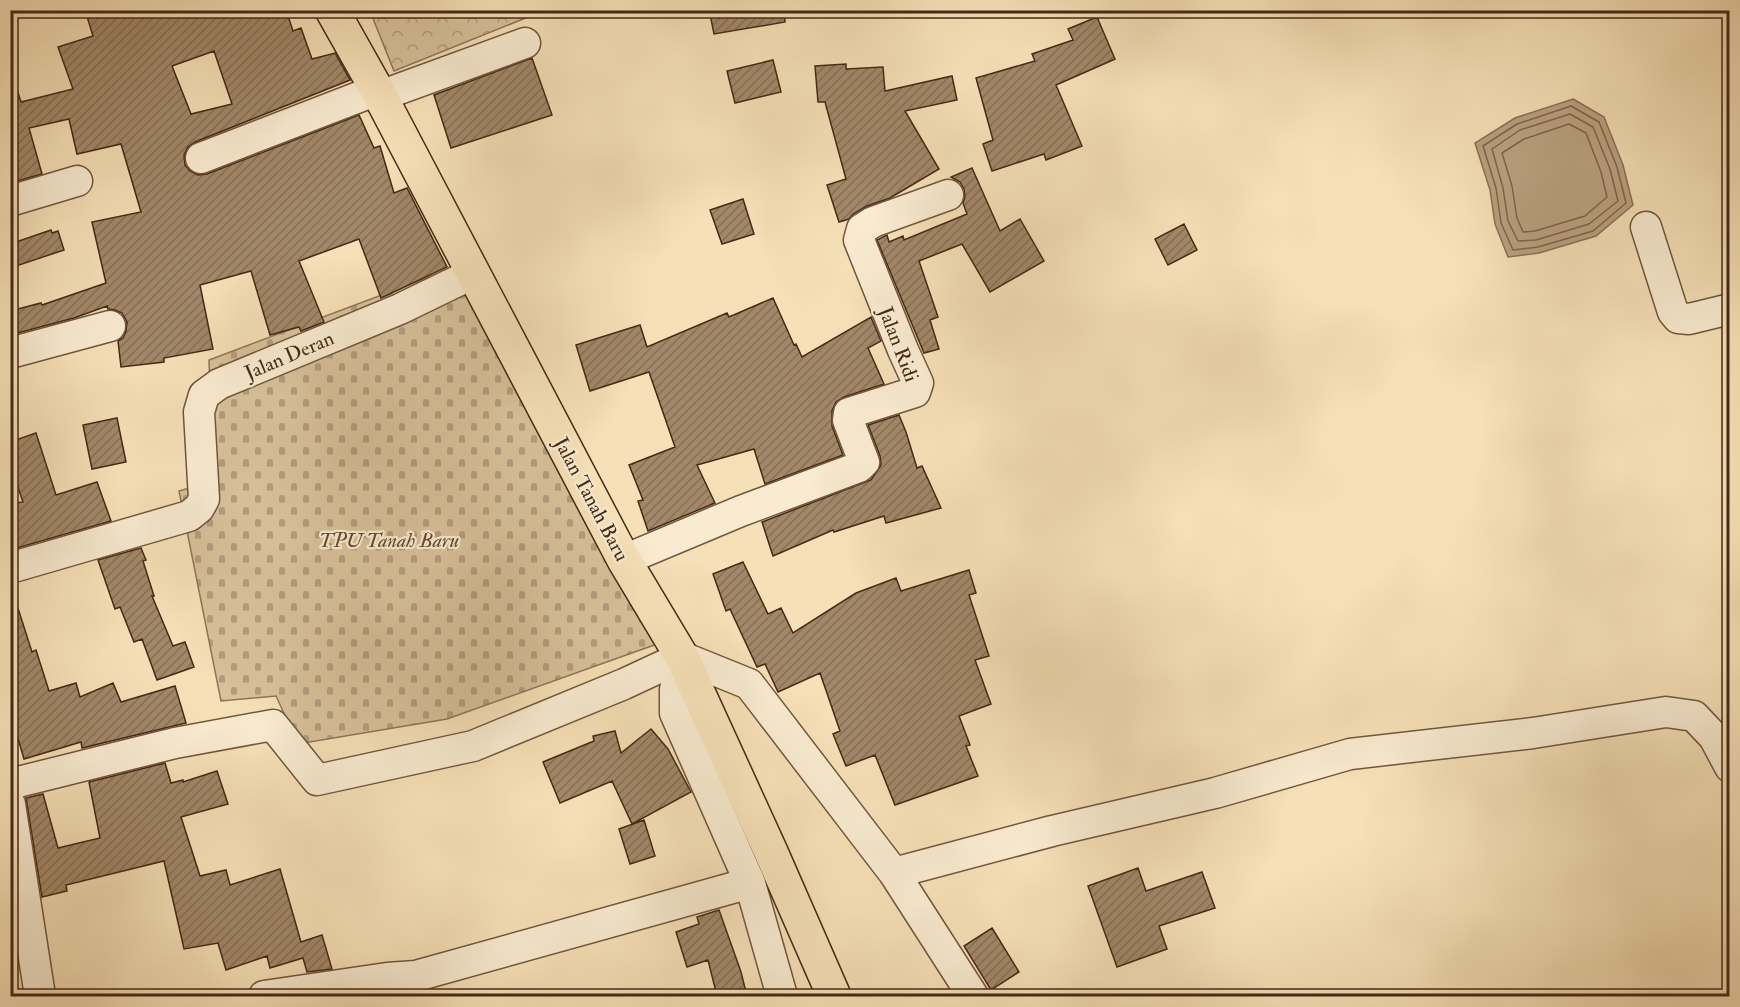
<svg xmlns="http://www.w3.org/2000/svg" width="1740" height="1007" viewBox="0 0 1740 1007" font-family="'IM FELL Double Pica',serif">
	<defs>
		<pattern id="forest-crowns" width="20" height="18" patternUnits="userSpaceOnUse" patternTransform="scale(1.5)"><rect width="20" height="18" fill="#d8c19b"/><path d="M2 6a3 3 0 1 1 6 0M12 15a3 3 0 1 1 6 0" fill="none" stroke="#b19d7d"/></pattern>
		<pattern id="cemetery-stones" width="16" height="16" patternUnits="userSpaceOnUse" patternTransform="scale(1.5)"><rect width="16" height="16" fill="#d8c19b"/><path d="M2 7V4a2 2 0 0 1 4 0v3zM10 15v-3a2 2 0 0 1 4 0v3z" fill="#b19d7d"/></pattern>
		<pattern id="building-hatch" width="6" height="6" patternUnits="userSpaceOnUse" patternTransform="scale(1.5)"><rect width="6" height="6" fill="#a28869"/><path d="M-1 1l2-2M0 6l6-6M5 7l2-2" fill="none" stroke="#866f55"/></pattern>
	</defs>
	<rect width="100%" height="100%" fill="#f6e0b7"/>
	<filter id="stains"><feTurbulence type="fractalNoise" baseFrequency=".00333" numOctaves="4"/><feColorMatrix values="0 0 0 0 .2 0 0 0 0 .09 0 0 0 0 .02 0 0 0 .5 -.17"/></filter>
	<radialGradient id="worn" r=".72"><stop offset=".6" stop-color="#630" stop-opacity="0"/><stop offset="1" stop-color="#630" stop-opacity=".3"/></radialGradient>
	<!-- forest -->
	<path fill="url(#forest-crowns)" stroke="#907458" stroke-width="1.5" d="M 543,11 L 394,71 L 370,11 L 543,10 Z"/>
	<!-- cemetery -->
	<path fill="url(#cemetery-stones)" stroke="#907458" stroke-width="1.5" d="M 456,267 L 657,644 L 447,719 L 298,744 L 276,696 L 221,701 L 179,491 L 213,481 L 209,360 Z"/>
	<!-- water -->
	<path fill="#baa180" stroke="#8c7155" stroke-width="1.5" d="M 1573,99 L 1604,117 L 1623,165 L 1633,205 L 1596,236 L 1539,253 L 1508,257 L 1495,224 L 1490,190 L 1475,143 L 1515,118 Z"/>
	<g fill="none" stroke-linecap="round" stroke-linejoin="round">
		<!-- shore -->
		<path stroke="#80644a" stroke-width="1.5" d="M 1571,106 L 1599,122 L 1617,167 L 1626,203 L 1593,231 L 1538,247 L 1513,250 L 1501,223 L 1496,188 L 1483,146 L 1517,124 Z
			M 1570,114 L 1593,127 L 1610,169 L 1618,201 L 1589,224 L 1536,240 L 1518,241 L 1508,221 L 1503,188 L 1492,149 L 1520,130 Z
			M 1569,124 L 1586,133 L 1601,172 L 1607,197 L 1585,216 L 1535,231 L 1523,232 L 1517,218 L 1512,186 L 1502,153 L 1524,139 Z"/>
	</g>
	<!-- building -->
	<path fill="url(#building-hatch)" stroke="#472815" stroke-width="1.5" fill-rule="evenodd" d="M 85,10 L 286,10 L 293,31 L 301,28 L 312,59 L 335,53 L 350,80 L 195,142 L 188,147 L 184,155 L 185,165 L 190,171 L 198,175 L 207,174 L 359,115 L 374,148 L 380,146 L 394,193 L 407,188 L 447,267 L 381,298 L 359,239 L 299,261 L 324,322 L 301,331 L 299,327 L 270,335 L 251,271 L 200,285 L 213,349 L 164,358 L 164,362 L 121,367 L 118,341 L 123,338 L 126,331 L 127,322 L 122,313 L 115,310 L 108,309 L 107,306 L 74,318 L 10,335 L 10,311 L 41,303 L 42,305 L 106,283 L 92,222 L 141,212 L 121,144 L 77,154 L 69,119 L 29,128 L 42,174 L 10,183 L 10,87 L 16,86 L 21,102 L 73,89 L 58,47 L 93,36 ZM 214,51 L 232,104 L 191,114 L 172,66 Z
		M 730,10 L 784,10 L 785,22 L 714,34 L 710,14 Z
		M 1097,17 L 1115,59 L 1056,85 L 1082,146 L 1046,160 L 1044,154 L 992,171 L 983,144 L 993,140 L 976,78 L 1035,61 L 1032,54 L 1073,40 L 1068,29 Z
		M 532,58 L 552,115 L 451,148 L 434,95 Z
		M 773,60 L 781,92 L 735,103 L 727,71 Z
		M 846,64 L 846,69 L 883,67 L 885,91 L 952,76 L 957,100 L 905,111 L 939,169 L 890,198 L 867,206 L 853,214 L 849,219 L 839,222 L 827,185 L 846,179 L 825,102 L 818,102 L 815,66 Z
		M 972,168 L 1000,231 L 1020,219 L 1044,261 L 990,292 L 962,244 L 919,261 L 938,317 L 930,320 L 939,349 L 924,353 L 877,240 L 887,235 L 889,242 L 903,236 L 904,240 L 967,214 L 963,203 L 965,197 L 964,189 L 960,182 L 951,177 Z
		M 743,199 L 754,234 L 722,244 L 710,210 Z
		M 1184,224 L 1197,250 L 1168,265 L 1155,239 Z
		M 51,230 L 52,233 L 58,231 L 64,250 L 10,268 L 10,244 Z
		M 773,298 L 794,345 L 796,344 L 802,357 L 871,317 L 881,341 L 868,348 L 884,384 L 844,397 L 836,402 L 832,411 L 832,426 L 843,455 L 765,484 L 754,449 L 697,465 L 715,503 L 648,531 L 638,501 L 643,500 L 629,465 L 675,447 L 649,372 L 590,391 L 576,345 L 640,325 L 647,347 L 727,313 L 729,317 Z
		M 899,415 L 906,432 L 917,468 L 922,466 L 941,508 L 886,523 L 884,516 L 834,532 L 833,530 L 773,556 L 762,522 L 871,480 L 881,465 L 880,456 L 868,425 Z
		M 117,418 L 126,462 L 92,469 L 83,425 Z
		M 36,433 L 56,495 L 97,482 L 111,521 L 10,550 L 10,504 L 23,502 L 10,464 L 10,442 Z
		M 141,548 L 146,560 L 143,561 L 154,596 L 152,596 L 173,646 L 185,642 L 194,667 L 157,680 L 142,639 L 134,642 L 120,607 L 115,609 L 98,560 Z
		M 743,562 L 768,614 L 781,608 L 793,633 L 856,593 L 896,578 L 901,591 L 969,570 L 976,593 L 969,595 L 989,656 L 975,660 L 991,704 L 959,716 L 970,745 L 966,746 L 978,776 L 895,805 L 875,755 L 846,766 L 833,734 L 840,731 L 820,673 L 778,692 L 765,664 L 757,667 L 730,609 L 726,611 L 713,574 Z
		M 15,599 L 32,652 L 36,650 L 49,691 L 76,683 L 80,697 L 113,683 L 121,702 L 175,686 L 186,723 L 82,748 L 81,742 L 24,759 L 10,711 L 10,600 Z
		M 651,729 L 668,749 L 691,792 L 632,824 L 612,781 L 560,803 L 543,762 L 594,741 L 593,736 L 615,731 L 621,753 Z
		M 165,763 L 171,783 L 183,780 L 183,782 L 217,771 L 228,804 L 181,817 L 200,876 L 226,870 L 230,885 L 280,869 L 301,942 L 322,935 L 332,969 L 307,972 L 303,958 L 270,968 L 267,956 L 226,970 L 218,943 L 184,949 L 164,861 L 66,885 L 67,891 L 42,897 L 26,798 L 43,794 L 58,848 L 100,838 L 89,782 Z
		M 644,820 L 655,856 L 630,864 L 619,829 Z
		M 1138,868 L 1146,891 L 1202,872 L 1215,908 L 1159,926 L 1167,949 L 1117,967 L 1088,886 Z
		M 719,910 L 741,972 L 747,996 L 717,996 L 708,960 L 687,967 L 676,932 L 699,924 L 697,917 Z
		M 992,928 L 1019,972 L 991,990 L 964,946 Z"/>
	<g fill="none" stroke-linecap="round" stroke-linejoin="round">
		<!-- minor casing -->
		<g stroke="#73563e" stroke-width="33">
			<path id="minor" d="M 380,96 L 525,43
				M 201,158 L 377,90
				M 10,201 L 77,181
				M 1646,227 L 1673,312 L 1678,318 L 1689,319 L 1730,309
				M 10,353 L 110,326
				M 624,560 L 741,511 L 859,467 L 864,462 L 848,420 L 849,413 L 915,392 L 918,383 L 903,350 L 859,240 L 862,229 L 873,222 L 948,195
				M 10,568 L 189,516 L 199,508 L 204,499 L 199,412 L 204,395 L 219,384 L 400,309 L 472,274
				M 682,657 L 675,690 L 675,713 L 750,883 L 782,996
				M 10,784 L 175,743 L 273,725 L 317,780 L 473,746 L 624,684 L 682,657 L 749,684 L 894,873 L 973,996
				M 10,804 L 40,996
				M 894,873 L 1052,831 L 1215,793 L 1350,754 L 1533,733 L 1666,712 L 1694,716 L 1714,737 L 1730,767
				M 264,996 L 387,978 L 416,976 L 750,883"/>
		</g>
		<!-- major casing -->
		<g stroke="#472815" stroke-width="36">
			<path id="major" d="M 332,10 L 377,90 L 624,560 L 682,657 L 771,852 L 834,996"/>
		</g>
		<!-- minor -->
		<use href="#minor" stroke="#f9ebd0" stroke-width="30"/>
		<!-- major -->
		<use href="#major" stroke="#f6e0b7" stroke-width="33"/>
	</g>
	<g text-anchor="middle" stroke-width="4.5" stroke-linejoin="round" paint-order="stroke">
		<!-- street labels -->
		<g font-size="20" fill="#472815" stroke="#f9ebd0">
			<text transform="translate(899 344) rotate(69)" y="7">Jalan Ridi</text>
			<text transform="translate(289 355) rotate(-23)" y="7">Jalan Deran</text>
			<text transform="translate(592 499) rotate(62)" y="7">Jalan Tanah Baru</text>
		</g>
		<!-- park labels -->
		<g font-size="20" font-style="italic" fill="#644730" stroke="#f9ebd0">
			<text x="389" y="547">TPU Tanah Baru</text>
		</g>
	</g>
	<!-- margin -->
	<rect width="1740" height="1007" fill="none" stroke="#f6e0b7" stroke-width="36"/>
	<rect x="12" y="12" width="1716" height="983" fill="none" stroke="#472815" stroke-width="3"/>
	<rect x="18" y="18" width="1704" height="971" fill="none" stroke="#472815" stroke-width="1.5"/>
	<rect width="100%" height="100%" filter="url(#stains)"/>
	<rect width="100%" height="100%" fill="url(#worn)"/>
</svg>
